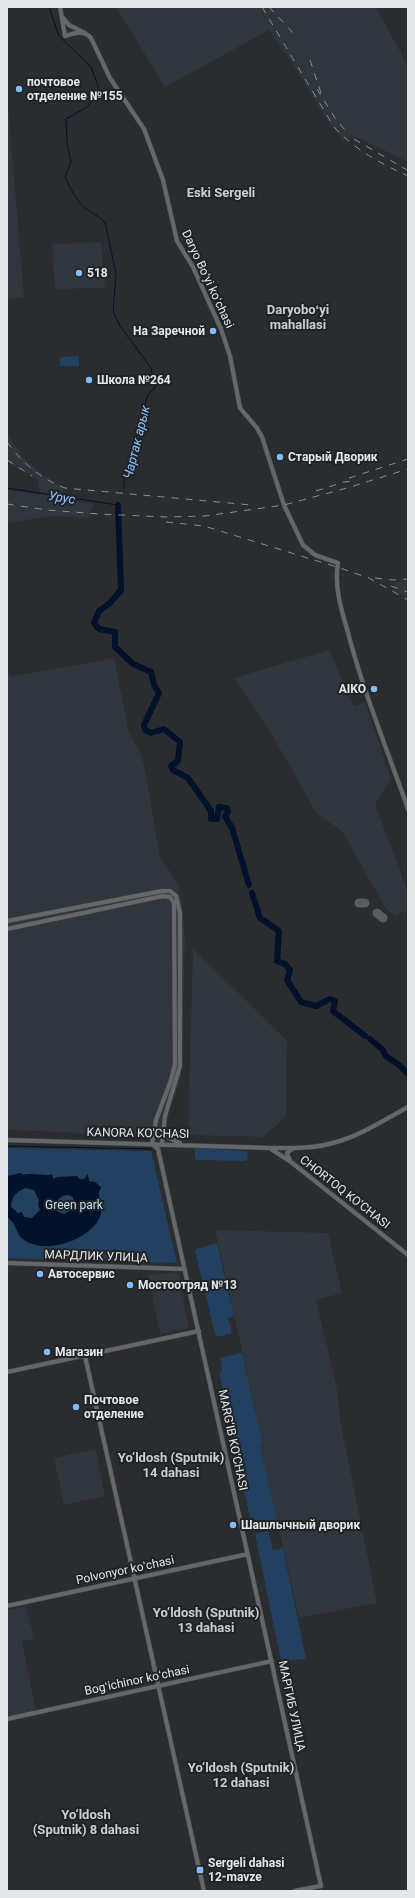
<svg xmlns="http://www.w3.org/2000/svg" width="415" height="1898" viewBox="0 0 415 1898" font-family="Roboto,sans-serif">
	<rect width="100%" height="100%" fill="#2a2c2f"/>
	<!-- built -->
	<path fill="#2f363d" d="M 116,7 L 376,7 L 408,66 L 408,162 L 352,135 L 343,141 L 329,123 L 292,63 L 269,30 L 165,87 Z
		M 7,94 L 24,298 L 7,299 Z
		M 101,242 L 105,288 L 55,289 L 52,244 Z
		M 7,433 L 23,458 L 45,477 L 65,487 L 59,499 L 93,504 L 89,518 L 51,516 L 7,523 L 7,490 L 40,495 L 38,480 L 7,462 Z
		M 408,580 L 408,598 L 392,590 L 396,582 Z
		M 329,650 L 354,706 L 365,702 L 391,779 L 375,804 L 408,892 L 408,910 L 395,916 L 386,909 L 342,831 L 317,814 L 271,733 L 234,678 Z
		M 114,658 L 129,733 L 141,754 L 147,780 L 160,857 L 177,882 L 182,903 L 185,939 L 181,1077 L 174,1098 L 163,1112 L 159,1140 L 60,1132 L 7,1130 L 7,666 L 10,677 Z
		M 193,948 L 287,1041 L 286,1117 L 263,1137 L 188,1135 Z
		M 215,1230 L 328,1233 L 342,1293 L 316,1300 L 337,1388 L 341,1425 L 377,1603 L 299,1618 L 260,1445 L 263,1444 Z
		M 178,1272 L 189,1328 L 160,1334 L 148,1275 Z
		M 96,1449 L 105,1496 L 64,1505 L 54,1458 Z
		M 26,1606 L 34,1639 L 22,1641 L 36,1711 L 7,1717 L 7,1610 Z"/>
	<!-- green -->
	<path fill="#22405f" d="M 79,356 L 79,366 L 60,366 L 60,357 Z
		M 7,1148 L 151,1151 L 177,1263 L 7,1258 Z
		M 197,1148 L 247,1151 L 248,1159 L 245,1161 L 197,1160 L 195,1158 L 195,1150 Z
		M 217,1243 L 234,1316 L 228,1318 L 232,1333 L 217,1337 L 215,1334 L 195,1251 L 196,1249 Z
		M 242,1353 L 263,1444 L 260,1445 L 278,1524 L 256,1528 L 254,1517 L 250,1518 L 219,1372 L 222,1371 L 220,1358 Z
		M 268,1531 L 273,1550 L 283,1548 L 306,1659 L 281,1661 L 255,1534 Z"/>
	<!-- water -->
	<path fill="#001129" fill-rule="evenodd" d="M 21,1173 L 23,1175 C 33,1172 47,1177 52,1174 L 53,1179 L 58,1177 L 77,1176 L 79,1179 L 84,1179 L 88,1174 L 89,1181 L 95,1182 L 101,1187 C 101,1190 98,1191 99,1195 C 99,1204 104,1209 99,1219 C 88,1240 46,1255 24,1240 C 15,1234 17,1223 7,1217 L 7,1176 ZM 26,1188 L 34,1190 L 39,1201 L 38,1205 L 40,1210 L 32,1218 L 24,1217 L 22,1212 L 18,1213 L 11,1207 C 11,1197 18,1190 26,1188 ZM 68,1195 L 73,1197 L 74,1202 L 70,1206 L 71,1210 L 64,1214 L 58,1212 L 55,1207 C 56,1200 61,1195 68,1195 Z"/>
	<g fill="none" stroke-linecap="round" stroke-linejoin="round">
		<!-- stream -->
		<path stroke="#001129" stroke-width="1" d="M 49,7 L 59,36 L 91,67 L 100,91 L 87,107 L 66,119 L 67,142 L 71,162 L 65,177 C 69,186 78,204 86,209 C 93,213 99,217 105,222 L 116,274 L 113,311 L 120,326 L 151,368 L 155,388 L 148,394 L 137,432 L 135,450 L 124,479 L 124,489
			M 7,488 L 118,505 L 118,503
			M 7,1146 L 152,1149"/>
		<!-- river -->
		<path stroke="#001129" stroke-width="6" d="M 118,505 L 121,590 L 110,603 L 99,611 L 94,623 L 99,629 L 115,632 L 115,647 L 133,664 L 151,672 L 154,685 L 159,693 L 144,725 L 145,730 L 151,733 L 164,729 L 180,742 L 178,761 L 171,766 L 173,770 L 188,778 L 211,811 L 211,819 L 217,819 L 219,807 L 227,808 L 228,812 L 225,816 L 232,828 L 249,885
			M 252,893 L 260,918 L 279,931 L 277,961 L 285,964 L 290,970 L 287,980 L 301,1002 L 316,1006 L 330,999 L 335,1001 L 333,1011 L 365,1036
			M 370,1039 L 382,1049 L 386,1056 L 399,1065 L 408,1074"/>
		<!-- taxiway -->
		<path stroke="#5b5c60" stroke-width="9" d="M 359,903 L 365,903
			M 377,913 L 383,918"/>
		<!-- tertiary casing -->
		<g stroke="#464749" stroke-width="5">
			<path id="tertiary" d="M 60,7 L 65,36 C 75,33 84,30 91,38 L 110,78 L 144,129 L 163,180 L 177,241 L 193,267 L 221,329 L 230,356 L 240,408 L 257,428 L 262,437 L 284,505 L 303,545 L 315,555 L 338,563 C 334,585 341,609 347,629 C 363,691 387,749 408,809
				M 63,18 L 69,25 L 85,33
				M 7,921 L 162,891 L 170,891 L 176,896 L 180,913 L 180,1066 L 165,1116 L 162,1144
				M 7,929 L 163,896 L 170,897 L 174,903 L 175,1064 L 171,1080 L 156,1120 L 152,1144 L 158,1149 L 321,1886 L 294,1891
				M 163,1129 L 169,1138 L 180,1143
				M 7,1140 L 269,1148 C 290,1148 312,1149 333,1143 C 360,1136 384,1120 408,1107
				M 271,1149 L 291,1162 L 408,1255
				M 290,1161 L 287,1153 L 292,1149
				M 7,1263 L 184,1269
				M 85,1356 L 204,1891
				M 7,1372 L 199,1331
				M 7,1606 L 248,1554
				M 7,1719 L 272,1661"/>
		</g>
		<!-- tertiary -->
		<use href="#tertiary" stroke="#65676a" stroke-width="4"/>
		<!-- rail -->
		<path stroke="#8c8d90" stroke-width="1" stroke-dasharray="7 7" stroke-linecap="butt" d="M 262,7 L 334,127 C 355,150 380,163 408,176
			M 269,7 L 296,36
			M 310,60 L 321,93
			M 317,89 L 335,118 L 349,135
			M 354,139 L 407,170
			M 7,442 C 22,463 41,479 65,488 L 251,505
			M 7,460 L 32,476
			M 349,478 L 408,459
			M 316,491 L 344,482 L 356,481
			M 7,504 L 47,510 L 99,514 L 166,517 L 205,516 L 284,505 L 347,488 L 408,469
			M 166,522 L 204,526 L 337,567 L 369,578 L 408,600
			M 375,578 L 392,580 L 408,579
			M 391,586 L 408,592"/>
	</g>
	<!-- markers -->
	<g fill="#83bcfb" stroke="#202325" stroke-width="1.5">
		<circle cx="19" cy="89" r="4"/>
		<circle cx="79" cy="273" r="4"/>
		<circle cx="213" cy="331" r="4"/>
		<circle cx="89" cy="380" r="4"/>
		<circle cx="280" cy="457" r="4"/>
		<circle cx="374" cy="689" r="4"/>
		<circle cx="40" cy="1274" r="4"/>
		<circle cx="130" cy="1285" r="4"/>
		<circle cx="47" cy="1352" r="4"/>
		<circle cx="76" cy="1407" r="4"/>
		<circle cx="233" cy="1525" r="4"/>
		<rect x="196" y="1866" width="8" height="8" rx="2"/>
	</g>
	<g text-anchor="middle" stroke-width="4" stroke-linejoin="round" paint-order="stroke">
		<!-- poi labels -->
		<g font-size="12" font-weight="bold" fill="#e6e7e9" stroke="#202325" text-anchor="start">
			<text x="27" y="86">почтовое<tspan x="27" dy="14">отделение №155</tspan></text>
			<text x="87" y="277">518</text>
			<text x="205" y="335" text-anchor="end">На Заречной</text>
			<text x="97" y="384">Школа №264</text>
			<text x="288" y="461">Старый Дворик</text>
			<text x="366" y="693" text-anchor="end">AIKO</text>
			<text x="48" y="1278">Автосервис</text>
			<text x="138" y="1289">Мостоотряд №13</text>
			<text x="55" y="1356">Магазин</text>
			<text x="84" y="1404">Почтовое<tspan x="84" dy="14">отделение</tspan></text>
			<text x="241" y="1529">Шашлычный дворик</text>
			<text x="208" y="1867">Sergeli dahasi<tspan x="208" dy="14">12-mavze</tspan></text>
		</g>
		<!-- street labels -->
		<g font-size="12" fill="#e6e7e9" stroke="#202325">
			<text transform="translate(208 279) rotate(65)" y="4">Daryo Boʻyi koʻchasi</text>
			<text transform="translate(138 1133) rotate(1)" y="4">KANORA KO'CHASI</text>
			<text transform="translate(345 1192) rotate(38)" y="4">CHORTOQ KO'CHASI</text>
			<text transform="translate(96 1256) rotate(2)" y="4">МАРДЛИК УЛИЦА</text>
			<text transform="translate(233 1440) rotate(78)" y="4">MARG‘IB KO‘CHASI</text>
			<text transform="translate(125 1570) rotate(-12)" y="4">Polvonyor koʻchasi</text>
			<text transform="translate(137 1680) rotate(-12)" y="4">Bogʻichinor koʻchasi</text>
			<text transform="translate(292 1706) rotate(78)" y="4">МАРГИБ УЛИЦА</text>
		</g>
		<!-- park labels -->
		<g font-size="12" fill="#c8ddf5" stroke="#202325">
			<text x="74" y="1209">Green park</text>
		</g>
		<!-- neighbourhood labels -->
		<g font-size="13" font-weight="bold" fill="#cbced2" stroke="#202325">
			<text x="221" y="197">Eski Sergeli</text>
			<text x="298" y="314">Daryoboʻyi<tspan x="298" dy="15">mahallasi</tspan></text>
			<text x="171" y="1462">Yo‘ldosh (Sputnik)<tspan x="171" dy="15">14 dahasi</tspan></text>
			<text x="206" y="1617">Yo‘ldosh (Sputnik)<tspan x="206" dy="15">13 dahasi</tspan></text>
			<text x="241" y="1772">Yo‘ldosh (Sputnik)<tspan x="241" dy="15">12 dahasi</tspan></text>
			<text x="86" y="1819">Yo‘ldosh<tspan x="86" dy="15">(Sputnik) 8 dahasi</tspan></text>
		</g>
		<!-- water labels -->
		<g font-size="13" font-style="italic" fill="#90c4fe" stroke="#202325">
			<text transform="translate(136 442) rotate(-76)" y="5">Чартак арык</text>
			<text transform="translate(62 497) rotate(9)" y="5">Урус</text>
		</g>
	</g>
	<!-- border -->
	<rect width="415" height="1898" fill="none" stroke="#e6e7e9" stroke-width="16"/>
</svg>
